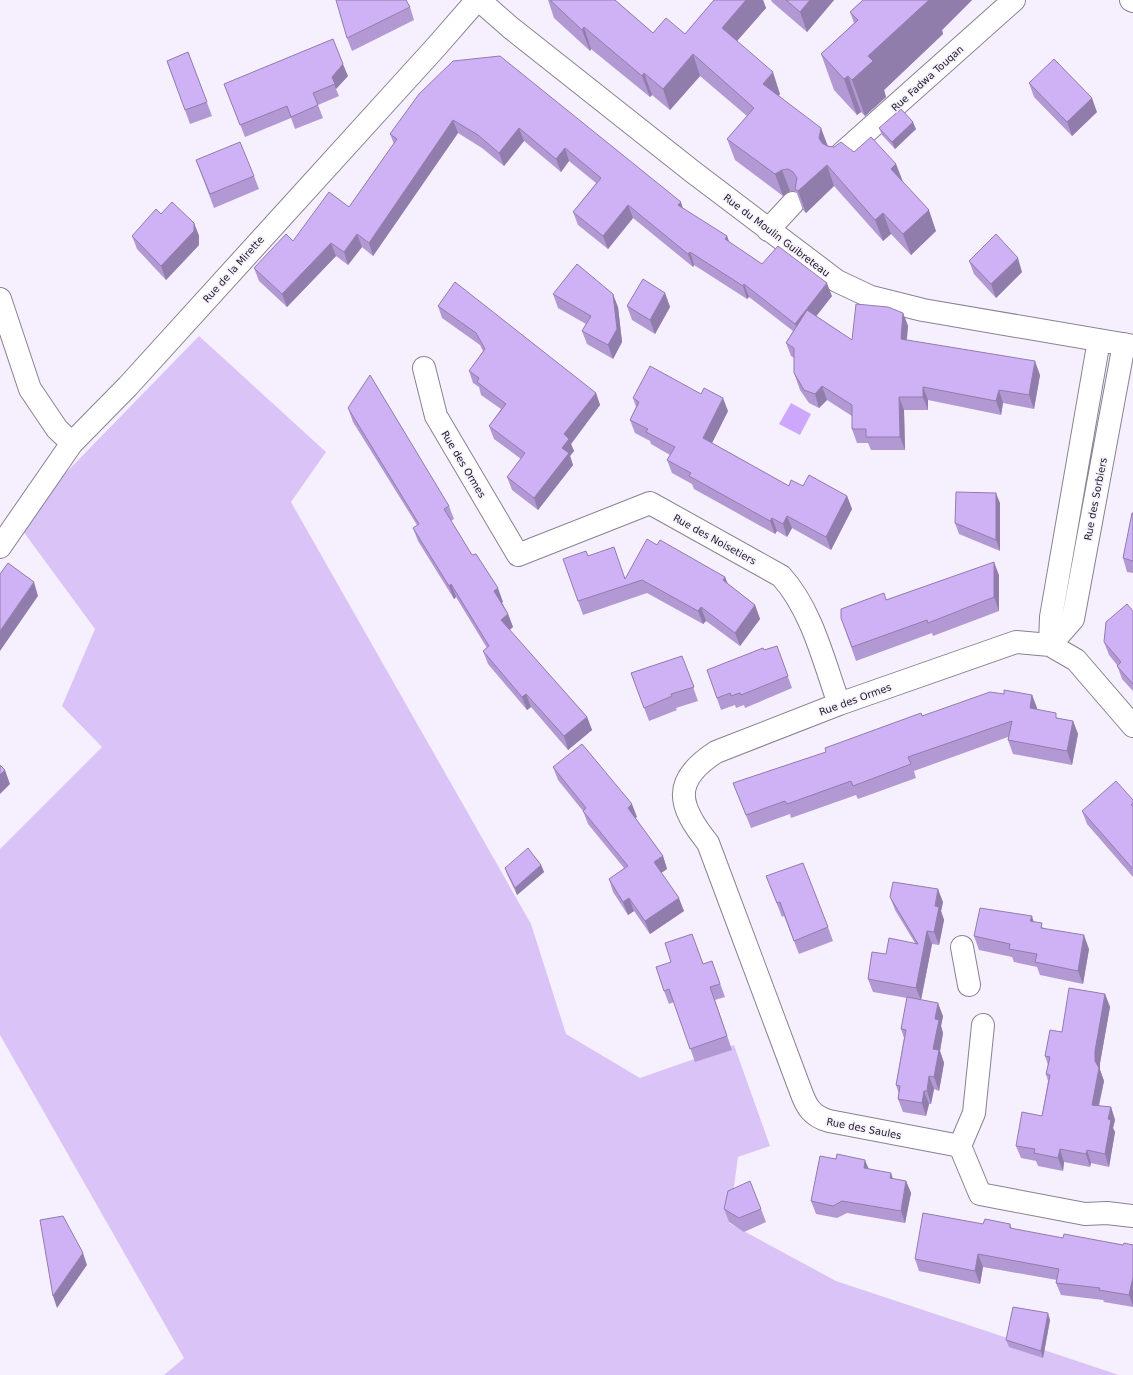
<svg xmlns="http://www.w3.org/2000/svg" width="1133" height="1375" viewBox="0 0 1133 1375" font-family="'DejaVu Sans',sans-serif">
	<rect width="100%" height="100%" fill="#f6f0fe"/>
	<!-- green -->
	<path fill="#dac4f7" d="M 199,336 L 326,452 L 291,502 L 531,924 L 566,1034 L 640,1078 L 734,1045 L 770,1146 L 738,1157 L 729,1223 L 836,1281 L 1119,1375 L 164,1375 L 184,1358 L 0,1035 L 0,849 L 102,747 L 62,706 L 95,629 L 17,523 Z"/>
	<!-- water -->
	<path fill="#cda7fc" d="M 791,403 L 811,414 L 800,435 L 779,424 Z"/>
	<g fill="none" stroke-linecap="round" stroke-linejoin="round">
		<!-- minor casing -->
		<g stroke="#888291" stroke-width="24">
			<path id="minor" d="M 479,0 L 511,28 L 693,172 L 837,281 L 871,297 L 923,310 L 1133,346
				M 1131,0 L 1133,1
				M 839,156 L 1014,0
				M 768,230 L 793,203
				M 0,299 L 30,389 L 57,429 L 72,443
				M 424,368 L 436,416 L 518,555 L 650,503 L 781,576 C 812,610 824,662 839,704
				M 0,547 L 72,443 L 128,386 L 436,47 L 477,0
				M 1050,645 L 1073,619 L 1124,344
				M 1050,645 L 1051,617 L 1099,340
				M 1133,726 L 1076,660 L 1050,645 L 1016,642 L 839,704 L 716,752 C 671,781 678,806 708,843 L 800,1089 C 806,1106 811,1116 829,1121 L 960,1146 L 980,1194 L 1085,1214 L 1107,1213 L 1133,1216
				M 962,947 L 969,985
				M 960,1146 L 974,1113 L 983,1025"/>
		</g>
		<!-- minor -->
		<use href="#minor" stroke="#fff" stroke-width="22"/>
	</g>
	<!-- wall -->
	<path fill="#b299d3" d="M 548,0 L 615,0 L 653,33 L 685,34 L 714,0 L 763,0 L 766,8 L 737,41 L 780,94 L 779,96 L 828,146 L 854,152 L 896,164 L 903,182 L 936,231 L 911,255 L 891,234 L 883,241 L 834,186 L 806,213 L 803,210 L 796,191 L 790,191 L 783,196 L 735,160 L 727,139 L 747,116 L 700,76 L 670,110 L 652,95 L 650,97 L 591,49 L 590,51 L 554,18 Z
		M 771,0 L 834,0 L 807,32 L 772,2 Z
		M 863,0 L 972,0 L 942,30 L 943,34 L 884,90 L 886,97 L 865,116 L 861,112 L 857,115 L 834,90 L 821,54 L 854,23 L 850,12 Z
		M 410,7 L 414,20 L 352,51 L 347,38 Z
		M 188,52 L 212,116 L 190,124 L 167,61 Z
		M 453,61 L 683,209 L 727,236 L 729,243 L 762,264 L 832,296 L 816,316 L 852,340 L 903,313 L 908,326 L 907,340 L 1040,375 L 1034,409 L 1003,403 L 1001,415 L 928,400 L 928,410 L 904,410 L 905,450 L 871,450 L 868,443 L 857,443 L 852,429 L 852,416 L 827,400 L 819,408 L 809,403 L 800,390 L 794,373 L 794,358 L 791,356 L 786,343 L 793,331 L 749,297 L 747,299 L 694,265 L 693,267 L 633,218 L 608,249 L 578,225 L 573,212 L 596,183 L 569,161 L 561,172 L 524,141 L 504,166 L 482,148 L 458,133 L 373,256 L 362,247 L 348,265 L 336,256 L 287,307 L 259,281 L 254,268 L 293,241 L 349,207 L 394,144 L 390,134 Z
		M 348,76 L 336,89 L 339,96 L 318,105 L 323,118 L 295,129 L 291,118 L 245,137 L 224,84 Z
		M 1029,83 L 1097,112 L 1072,136 L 1034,97 Z
		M 879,128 L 916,129 L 895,149 L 882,135 Z
		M 196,160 L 254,176 L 259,189 L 214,208 Z
		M 161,214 L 194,223 L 199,236 L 199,245 L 166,280 L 137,249 L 132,236 Z
		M 969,261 L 1022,272 L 996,298 L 974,274 Z
		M 665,293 L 670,307 L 655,334 L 632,320 L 627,306 Z
		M 553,294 L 618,307 L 622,342 L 613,359 L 587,344 L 582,331 L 586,324 L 558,308 Z
		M 438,306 L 596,393 L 600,405 L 571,444 L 574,451 L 570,456 L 573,465 L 538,510 L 512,490 L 507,477 L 521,459 L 494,439 L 489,426 L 501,409 L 481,395 L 479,387 L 473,383 L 469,371 L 483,351 L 480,345 L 442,318 Z
		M 633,398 L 728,411 L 712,443 L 789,486 L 803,486 L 847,496 L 852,509 L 831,550 L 792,528 L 787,537 L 777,531 L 775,534 L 694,489 L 692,484 L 672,473 L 667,460 L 670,455 L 651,444 L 650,441 L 635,433 L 630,420 L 636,407 Z
		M 348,408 L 449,506 L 454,519 L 451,521 L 472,555 L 503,602 L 502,602 L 508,614 L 513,627 L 509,630 L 587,717 L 592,730 L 568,750 L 531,707 L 527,710 L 488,664 L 483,651 L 487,648 L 456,597 L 454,599 L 418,541 L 413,528 L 417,525 L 353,422 Z
		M 1000,503 L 1000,551 L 959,534 L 955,523 Z
		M 1133,513 L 1133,573 L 1127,572 L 1123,558 Z
		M 657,545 L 725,577 L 728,584 L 755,605 L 760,619 L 740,646 L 706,621 L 703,624 L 647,593 L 583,615 L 578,601 L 588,556 L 625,579 Z
		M 999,575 L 999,611 L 933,636 L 932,633 L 856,661 L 841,618 L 886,600 Z
		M 1133,611 L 1133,691 L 1122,679 L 1117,665 L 1109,655 L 1104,642 Z
		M 777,646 L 792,688 L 745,708 L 744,705 L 736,708 L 735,705 L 721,710 L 707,670 Z
		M 682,656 L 698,701 L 676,708 L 677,710 L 649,721 L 631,673 Z
		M 1004,694 L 1032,695 L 1037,708 L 1037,710 L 1058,718 L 1073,721 L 1078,734 L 1072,765 L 1013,754 L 1008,740 L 1008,737 L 914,771 L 916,778 L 858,799 L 856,795 L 791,818 L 790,814 L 751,828 L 733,783 L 826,752 L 922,716 Z
		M 553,767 L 637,817 L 635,818 L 663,856 L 667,869 L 661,873 L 684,911 L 650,934 L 634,911 L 628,915 L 613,892 L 609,879 L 624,868 L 588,824 L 583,811 L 558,780 Z
		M 1133,800 L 1133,877 L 1087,824 L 1082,811 Z
		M 541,865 L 544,872 L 517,895 L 507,874 L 505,868 Z
		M 766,876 L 828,927 L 833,941 L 799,954 L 784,916 L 782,917 Z
		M 890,897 L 943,902 L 941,911 L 944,920 L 939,945 L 932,944 L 921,1000 L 943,1016 L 941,1026 L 943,1033 L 940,1051 L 944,1063 L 939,1091 L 934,1089 L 931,1104 L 929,1104 L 926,1116 L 903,1112 L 898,1099 L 899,1094 L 896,1085 L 904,1038 L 901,1029 L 907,998 L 873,992 L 868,979 L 886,954 L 915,943 L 895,910 Z
		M 1033,922 L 1044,928 L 1089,949 L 1083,984 L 1040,975 L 1037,967 L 1014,962 L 1012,957 L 979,950 L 974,936 Z
		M 697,947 L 703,964 L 712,961 L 725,997 L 715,1000 L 732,1050 L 695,1062 L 674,1002 L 669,1004 L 664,991 L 671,962 Z
		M 1105,994 L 1110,1007 L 1100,1063 L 1100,1070 L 1104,1081 L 1099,1106 L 1111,1107 L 1115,1120 L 1113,1128 L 1115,1132 L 1109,1167 L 1091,1163 L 1090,1167 L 1064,1162 L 1063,1171 L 1038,1166 L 1036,1161 L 1021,1158 L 1016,1146 L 1042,1116 L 1048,1081 L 1046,1074 L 1048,1065 L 1045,1056 L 1062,1032 Z
		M 869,1169 L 893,1179 L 906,1181 L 911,1193 L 905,1223 L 847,1213 L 837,1218 L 816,1214 L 811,1201 Z
		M 724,1209 L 761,1209 L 766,1222 L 744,1232 L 729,1222 Z
		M 983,1224 L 1010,1224 L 1012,1229 L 1063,1238 L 1123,1245 L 1133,1245 L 1133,1307 L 1104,1302 L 1103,1300 L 1061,1295 L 1056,1283 L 1057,1280 L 983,1267 L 980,1284 L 919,1271 L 915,1259 Z
		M 1050,1320 L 1043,1358 L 1009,1347 L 1006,1340 Z"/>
	<!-- shaded-wall -->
	<path fill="#917dac" d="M 746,0 L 763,0 L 766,8 L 730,49 L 722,28 Z
		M 810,0 L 834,0 L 807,32 L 800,12 Z
		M 929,0 L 972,0 L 942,30 L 943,34 L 884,90 L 886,97 L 865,116 L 852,80 L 868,56 Z
		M 584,27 L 591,49 L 590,51 L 582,30 Z
		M 693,54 L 700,76 L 670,110 L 663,89 Z
		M 343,64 L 348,76 L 336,89 L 332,77 Z
		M 773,72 L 780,94 L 770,105 L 763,84 Z
		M 644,73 L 652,95 L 650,97 L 642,76 Z
		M 848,76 L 861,112 L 857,115 L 844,79 Z
		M 1092,98 L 1097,112 L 1072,136 L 1067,122 Z
		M 453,120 L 458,133 L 373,256 L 369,243 Z
		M 913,122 L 916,129 L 895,149 L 892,142 Z
		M 519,128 L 524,141 L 504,166 L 499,153 Z
		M 821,128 L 829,149 L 827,159 L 819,138 Z
		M 565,148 L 569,161 L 561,172 L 556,159 Z
		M 896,164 L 904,185 L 891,169 Z
		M 827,165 L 834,186 L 806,213 L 798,191 Z
		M 782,170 L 790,191 L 783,196 L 775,174 Z
		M 681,202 L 685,215 L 678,205 Z
		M 628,205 L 633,218 L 608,249 L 603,236 Z
		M 929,210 L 936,231 L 911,255 L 903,234 Z
		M 883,213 L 891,234 L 883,241 L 875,220 Z
		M 194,223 L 199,236 L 199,245 L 166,280 L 161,266 Z
		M 357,234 L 362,247 L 348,265 L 344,252 Z
		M 727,236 L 732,249 L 725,239 Z
		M 331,243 L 336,256 L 287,307 L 282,294 Z
		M 690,252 L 694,265 L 693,267 L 688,254 Z
		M 1018,258 L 1022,272 L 996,298 L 991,284 Z
		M 827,283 L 832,296 L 800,337 L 795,324 Z
		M 744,284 L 749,297 L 747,299 L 743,286 Z
		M 665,293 L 670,307 L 655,334 L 650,320 Z
		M 613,294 L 618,307 L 622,342 L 613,359 L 608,345 Z
		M 903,313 L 908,326 L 905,352 L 901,339 Z
		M 1035,361 L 1040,375 L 1034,409 L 1029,395 Z
		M 822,386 L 827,400 L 819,408 L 815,394 Z
		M 923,387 L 928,400 L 928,410 L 923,397 Z
		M 999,390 L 1003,403 L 1001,415 L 996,401 Z
		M 596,393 L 600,405 L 571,444 L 574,451 L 570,456 L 573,465 L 538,510 L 534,498 L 562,448 L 564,434 Z
		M 899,397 L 904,410 L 905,450 L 900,437 Z
		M 723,398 L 728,411 L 708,451 L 703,438 Z
		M 996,493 L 1000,503 L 1000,551 L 996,540 Z
		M 847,496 L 852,509 L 831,550 L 826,537 Z
		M 787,516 L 792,528 L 787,537 L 783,524 Z
		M 772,518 L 777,531 L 775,534 L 770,521 Z
		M 994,562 L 999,575 L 999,611 L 994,597 Z
		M 725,577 L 730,590 L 723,580 Z
		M 34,582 L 38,596 L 0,651 L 0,631 Z
		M 451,584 L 456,597 L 454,599 L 449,586 Z
		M 498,588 L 503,602 L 499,604 L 494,591 Z
		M 755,605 L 760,619 L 740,646 L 735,633 Z
		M 701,607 L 706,621 L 703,624 L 698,611 Z
		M 508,614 L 513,627 L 505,634 L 501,620 Z
		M 526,694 L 531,707 L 527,710 L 522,697 Z
		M 1032,695 L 1037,708 L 1035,722 L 1030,708 Z
		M 587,717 L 592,730 L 568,750 L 564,736 Z
		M 1073,721 L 1078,734 L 1072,765 L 1067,751 Z
		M 5,770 L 10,784 L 0,794 L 0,775 Z
		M 632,804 L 637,817 L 632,821 L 628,808 Z
		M 663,856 L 667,869 L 658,875 L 654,862 Z
		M 541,865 L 544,872 L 517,895 L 515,888 Z
		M 938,889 L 943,902 L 941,911 L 944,920 L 939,945 L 934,932 L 935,906 Z
		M 629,898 L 634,911 L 628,915 L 623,902 Z
		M 679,898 L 684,911 L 650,934 L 645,921 Z
		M 1032,916 L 1036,930 L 1030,921 Z
		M 927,931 L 932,944 L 921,1000 L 916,988 Z
		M 1084,935 L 1089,949 L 1083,984 L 1078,971 Z
		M 1105,994 L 1110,1007 L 1100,1063 L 1100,1070 L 1104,1081 L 1096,1117 L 1092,1105 L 1095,1051 Z
		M 938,1003 L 943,1016 L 941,1026 L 943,1033 L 940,1051 L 944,1063 L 939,1091 L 934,1077 L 933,1049 L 935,1019 Z
		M 929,1076 L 934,1089 L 931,1104 L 927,1091 Z
		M 924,1091 L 929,1104 L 926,1116 L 922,1103 Z
		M 1111,1107 L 1115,1120 L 1113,1128 L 1115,1132 L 1109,1167 L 1105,1154 L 1108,1119 Z
		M 1060,1149 L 1064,1162 L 1063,1171 L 1058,1158 Z
		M 1087,1150 L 1091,1163 L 1090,1167 L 1086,1154 Z
		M 865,1160 L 870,1172 L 864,1168 Z
		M 891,1173 L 895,1185 L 890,1178 Z
		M 906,1181 L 911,1193 L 905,1223 L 901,1211 Z
		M 83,1253 L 87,1265 L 57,1308 L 53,1296 Z
		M 978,1254 L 983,1267 L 980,1284 L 975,1271 Z
		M 1133,1277 L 1133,1306 L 1129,1295 Z
		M 1048,1313 L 1050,1320 L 1043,1358 L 1041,1351 Z"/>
	<!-- building -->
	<path fill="#cfb2f5" stroke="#917dac" d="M 336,0 L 406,0 L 410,7 L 347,38 Z
		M 550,0 L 615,0 L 653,33 L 666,18 L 685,34 L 714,0 L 746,0 L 722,28 L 773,72 L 763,84 L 821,128 L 819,138 L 822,143 L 827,146 L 834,147 L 841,142 L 854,152 L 871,137 L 896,164 L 891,169 L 929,210 L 903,234 L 883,213 L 875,220 L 827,165 L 798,191 L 795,189 L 797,178 L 793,172 L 788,169 L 782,170 L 775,174 L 727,139 L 754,108 L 693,54 L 663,89 L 644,73 L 642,76 L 584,27 L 582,30 Z
		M 786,0 L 810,0 L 800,12 Z
		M 863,0 L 929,0 L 868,56 L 873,61 L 852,80 L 848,76 L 844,79 L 821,54 L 858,20 L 850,12 Z
		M 333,39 L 343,64 L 332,77 L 335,84 L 313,93 L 318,105 L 291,117 L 287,106 L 240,125 L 224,84 Z
		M 188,52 L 207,102 L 185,110 L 167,61 Z
		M 500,56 L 681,202 L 678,205 L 727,236 L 725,239 L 762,264 L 778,246 L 827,283 L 795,324 L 744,284 L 743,286 L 690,252 L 688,254 L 628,205 L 603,236 L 573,212 L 601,178 L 565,148 L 556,159 L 519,128 L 499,153 L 478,135 L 453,120 L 369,243 L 357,234 L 344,252 L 331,243 L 282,294 L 254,268 L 286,234 L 293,241 L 329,192 L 349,207 L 397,139 L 390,134 L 419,94 L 453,61 Z
		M 1054,59 L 1092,98 L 1067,122 L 1029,83 Z
		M 901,109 L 913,122 L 892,142 L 879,128 Z
		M 240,142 L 254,176 L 210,194 L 196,160 Z
		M 172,202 L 194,223 L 194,231 L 161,266 L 132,236 L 156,209 L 161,214 Z
		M 996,234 L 1018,258 L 991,284 L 969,261 Z
		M 577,264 L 613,294 L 617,329 L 608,345 L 582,331 L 591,316 L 553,294 Z
		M 643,279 L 665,293 L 650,320 L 627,306 Z
		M 455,282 L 596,393 L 564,434 L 569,439 L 562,448 L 569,453 L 534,498 L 507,477 L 525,453 L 489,426 L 506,404 L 477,382 L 479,378 L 469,371 L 485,349 L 476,333 L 438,306 Z
		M 856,304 L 888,307 L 903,313 L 901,339 L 1035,361 L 1029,395 L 999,390 L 996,401 L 923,387 L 923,397 L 899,397 L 900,437 L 866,437 L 866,429 L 852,429 L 852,405 L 822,386 L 815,394 L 804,390 L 794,373 L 794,348 L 786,343 L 807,310 L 852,340 Z
		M 650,366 L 701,394 L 704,388 L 723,398 L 703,438 L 789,486 L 791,480 L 803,486 L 809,475 L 847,496 L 826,537 L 787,516 L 783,524 L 772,518 L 770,521 L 689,476 L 691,473 L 667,460 L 675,447 L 646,432 L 648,429 L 630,420 L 639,402 L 633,398 Z
		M 370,375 L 449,506 L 444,509 L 472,555 L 476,554 L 498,588 L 494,591 L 508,614 L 501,620 L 587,717 L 564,736 L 526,694 L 522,697 L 483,651 L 489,646 L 451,584 L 449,586 L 413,528 L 419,524 L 348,408 Z
		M 956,492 L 996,493 L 996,540 L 955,523 Z
		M 1132,513 L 1133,513 L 1133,561 L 1123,558 Z
		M 647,539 L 657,545 L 660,540 L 725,577 L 723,580 L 755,605 L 735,633 L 701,607 L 698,611 L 642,580 L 578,601 L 563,559 L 586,551 L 588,556 L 614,547 L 625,579 Z
		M 994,562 L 994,597 L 928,623 L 927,620 L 852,647 L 841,618 L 841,609 L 884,593 L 886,600 Z
		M 8,563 L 34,582 L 0,631 L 0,574 Z
		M 1127,604 L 1133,611 L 1133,684 L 1117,666 L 1121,662 L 1104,642 L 1106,622 Z
		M 777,646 L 788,676 L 741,695 L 740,693 L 731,696 L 730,693 L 717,698 L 707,670 L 763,648 L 764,650 Z
		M 682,656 L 694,687 L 671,694 L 672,696 L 644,708 L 631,673 Z
		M 1004,690 L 1032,695 L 1030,708 L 1056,713 L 1056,718 L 1073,721 L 1067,751 L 1008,740 L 1012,721 L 908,757 L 911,764 L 853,786 L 851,781 L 787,804 L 785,801 L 746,815 L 733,783 L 826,752 L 825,748 L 921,713 L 922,716 L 990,692 L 1004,694 Z
		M 582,744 L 632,804 L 628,808 L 663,856 L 654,862 L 679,898 L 645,921 L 629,898 L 623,902 L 609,879 L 628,866 L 583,811 L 586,808 L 553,767 Z
		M 0,765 L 5,770 L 0,775 Z
		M 1116,781 L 1133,800 L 1133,803 L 1131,805 L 1133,806 L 1133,869 L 1082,811 Z
		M 528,848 L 541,865 L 515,888 L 505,868 Z
		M 803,863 L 828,927 L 794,941 L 780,902 L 777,903 L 766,876 Z
		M 893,882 L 938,889 L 935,906 L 939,907 L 934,932 L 927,931 L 916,988 L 868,979 L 872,952 L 886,954 L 889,938 L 918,944 L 890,897 Z
		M 980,908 L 1032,916 L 1030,921 L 1042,923 L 1041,928 L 1084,935 L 1078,971 L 1035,962 L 1037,954 L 1009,949 L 1010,944 L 974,936 Z
		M 692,934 L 703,964 L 712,961 L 720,984 L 710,987 L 727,1036 L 690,1049 L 669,989 L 664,991 L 656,967 L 671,962 L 665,943 Z
		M 1069,988 L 1105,994 L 1095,1051 L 1095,1061 L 1099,1068 L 1092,1105 L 1111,1107 L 1108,1119 L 1111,1120 L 1105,1154 L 1087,1150 L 1086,1154 L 1060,1149 L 1058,1158 L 1034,1153 L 1035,1149 L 1016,1146 L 1022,1112 L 1042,1116 L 1050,1075 L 1046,1074 L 1050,1057 L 1045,1056 L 1050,1030 L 1062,1032 Z
		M 907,997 L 938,1003 L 935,1019 L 939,1020 L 933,1049 L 939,1050 L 934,1077 L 929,1076 L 927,1091 L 924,1091 L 922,1103 L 898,1099 L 900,1086 L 896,1085 L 906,1030 L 901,1029 Z
		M 837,1154 L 865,1160 L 864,1168 L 891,1173 L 890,1178 L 906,1181 L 901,1211 L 842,1201 L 833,1206 L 811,1201 L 820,1156 L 836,1159 Z
		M 750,1181 L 761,1209 L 739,1218 L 724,1209 L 728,1191 Z
		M 923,1213 L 983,1224 L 985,1219 L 1010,1224 L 1010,1228 L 1063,1238 L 1064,1234 L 1123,1245 L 1124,1243 L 1133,1245 L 1133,1277 L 1129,1295 L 1099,1290 L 1100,1288 L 1056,1283 L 1059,1269 L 978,1254 L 975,1271 L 915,1259 Z
		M 63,1216 L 83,1253 L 53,1296 L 40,1220 Z
		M 1013,1307 L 1048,1313 L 1041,1351 L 1006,1340 Z"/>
	<g text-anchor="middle" stroke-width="3" stroke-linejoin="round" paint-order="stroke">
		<!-- street labels -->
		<g font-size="10" fill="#1d1b21" stroke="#f6f0fe">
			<text transform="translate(927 78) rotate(-42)" y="4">Rue Fadwa Touqan</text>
			<text transform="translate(777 235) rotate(37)" y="4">Rue du Moulin Guibreteau</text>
			<text transform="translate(233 269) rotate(-48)" y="4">Rue de la Mirette</text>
			<text transform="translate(464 464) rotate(59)" y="4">Rue des Ormes</text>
			<text transform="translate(1095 499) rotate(-79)" y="4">Rue des Sorbiers</text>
			<text transform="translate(715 539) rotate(29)" y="4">Rue des Noisetiers</text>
			<text transform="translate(855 699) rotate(-20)" y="4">Rue des Ormes</text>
			<text transform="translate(864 1128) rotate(11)" y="4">Rue des Saules</text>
		</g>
	</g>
</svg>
